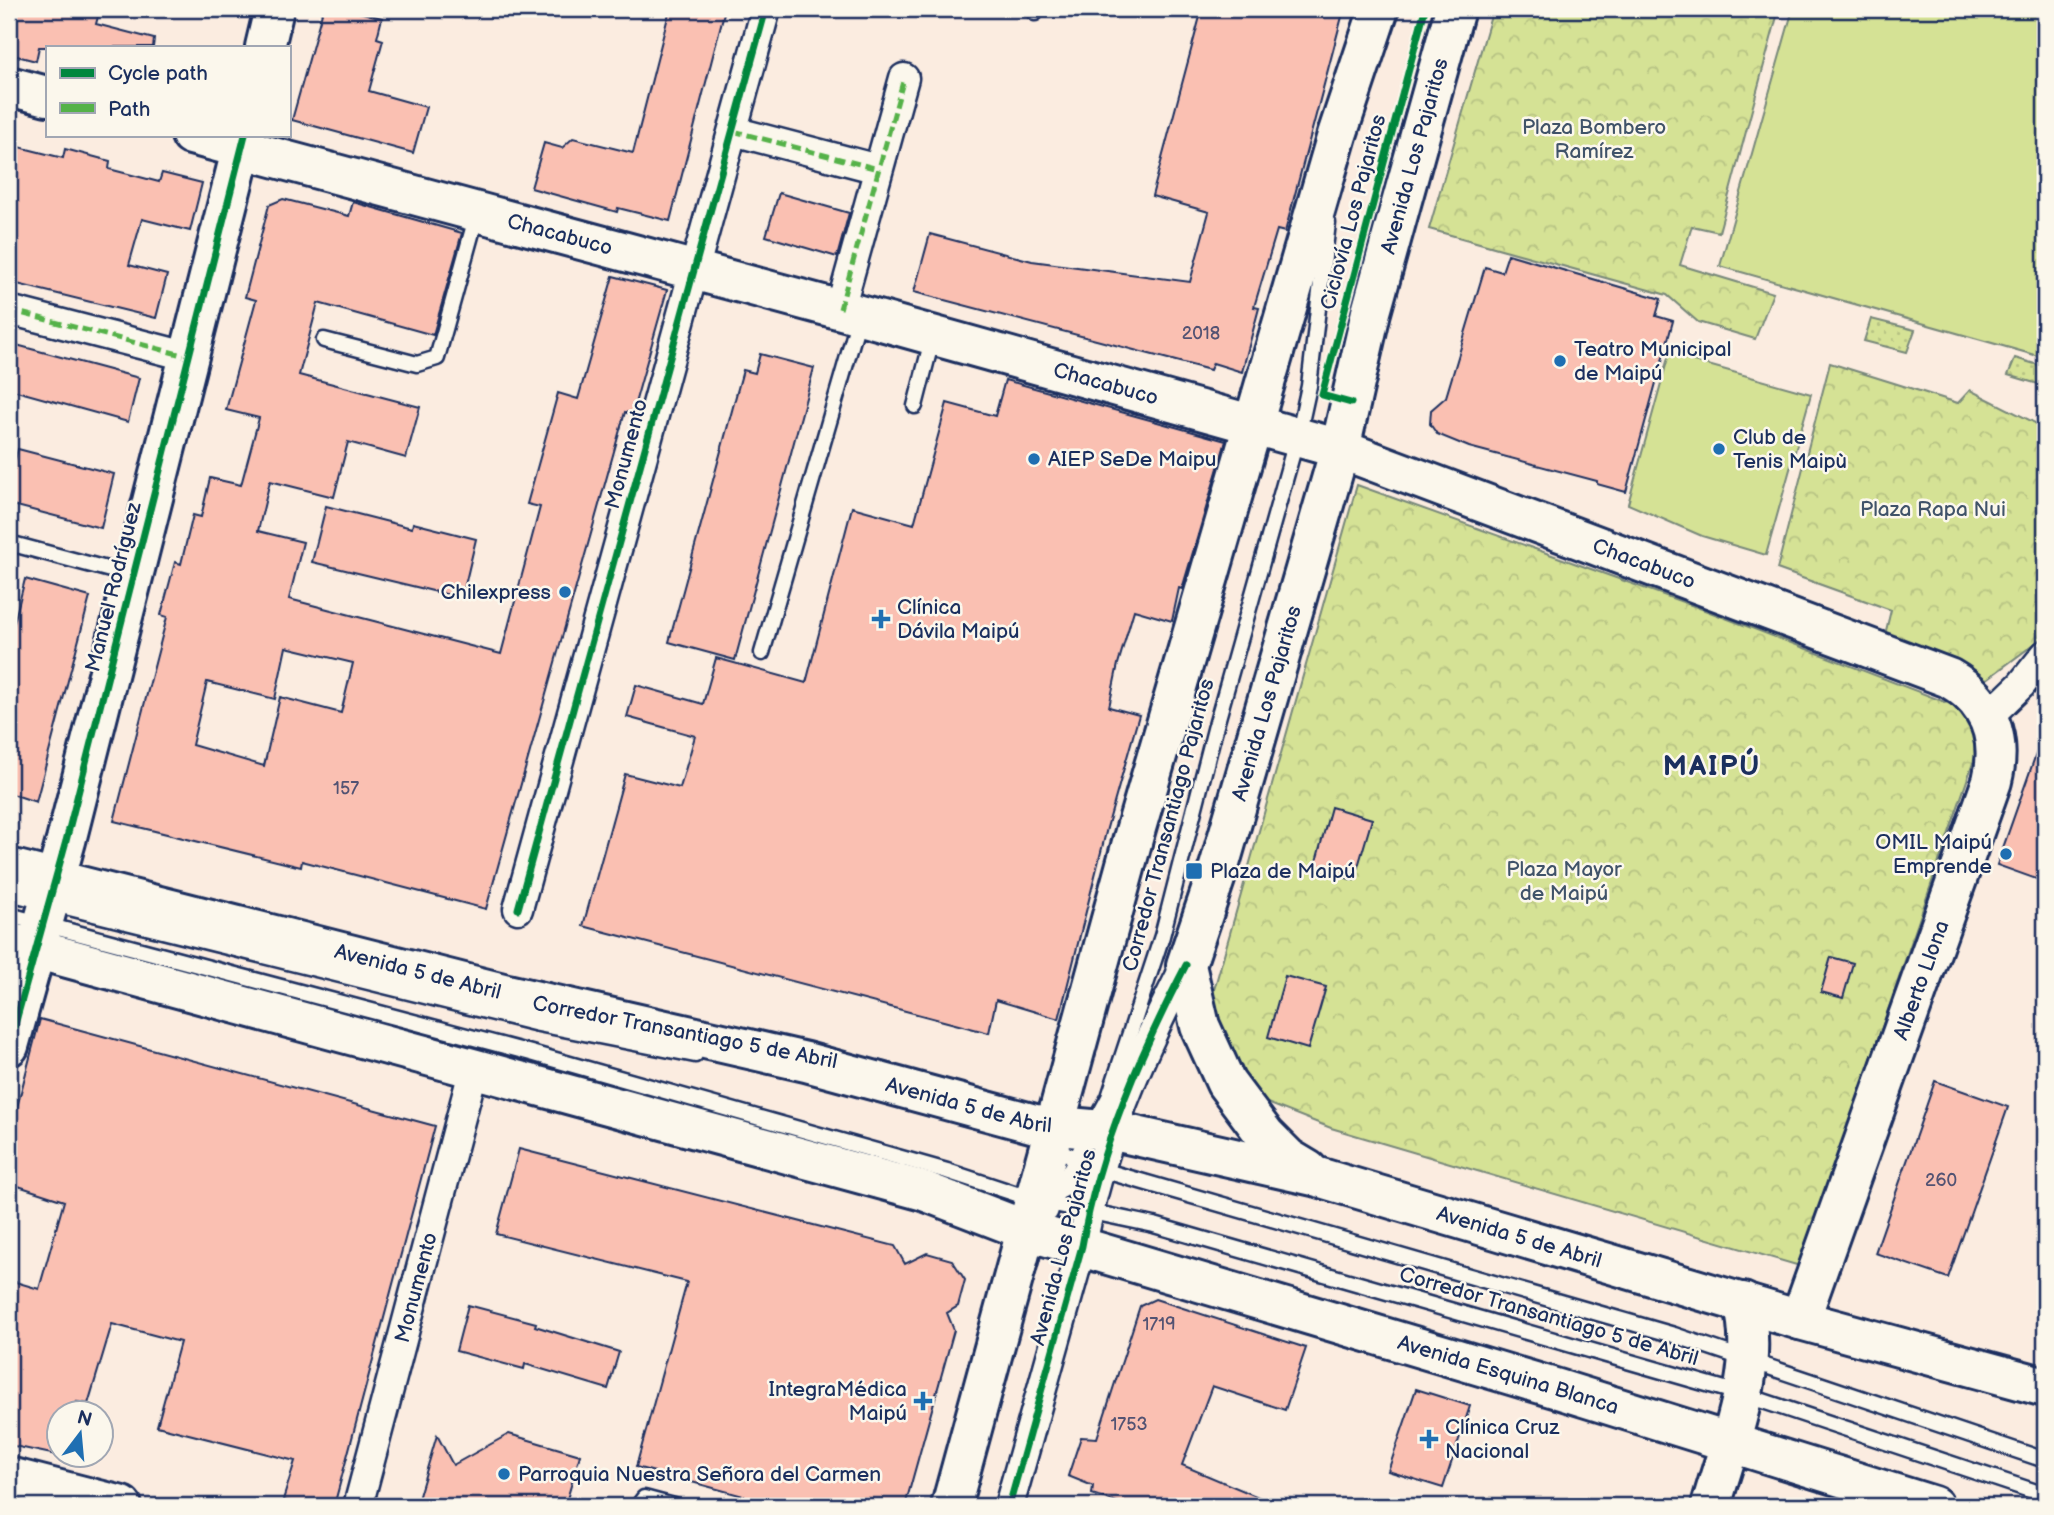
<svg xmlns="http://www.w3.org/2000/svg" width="2054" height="1515" viewBox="0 0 2054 1515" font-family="'Balsamiq Sans',sans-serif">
	<defs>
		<pattern id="grass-dots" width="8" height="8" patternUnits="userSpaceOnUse" patternTransform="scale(1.75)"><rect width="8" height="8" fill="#d5e295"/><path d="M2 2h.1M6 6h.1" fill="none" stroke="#b6c283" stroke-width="1.8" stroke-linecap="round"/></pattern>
		<pattern id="park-crowns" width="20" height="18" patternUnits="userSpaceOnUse" patternTransform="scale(1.75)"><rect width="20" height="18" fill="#d5e295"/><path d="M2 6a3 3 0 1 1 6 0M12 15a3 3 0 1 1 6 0" fill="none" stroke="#b6c283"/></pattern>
	</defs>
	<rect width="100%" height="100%" fill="#fbece0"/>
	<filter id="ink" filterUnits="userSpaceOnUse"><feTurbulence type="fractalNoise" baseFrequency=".0143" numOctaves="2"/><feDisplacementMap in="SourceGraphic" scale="14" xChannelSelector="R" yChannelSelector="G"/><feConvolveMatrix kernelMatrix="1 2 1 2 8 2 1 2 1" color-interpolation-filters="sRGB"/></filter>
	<g filter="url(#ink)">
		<!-- grass -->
		<path fill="url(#grass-dots)" stroke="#78887a" stroke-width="2" d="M 1871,319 L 1915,330 L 1907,352 L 1864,341 Z
			M 2015,358 L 2045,367 L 2045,386 L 2008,375 Z"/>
		<!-- park -->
		<path fill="url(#park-crowns)" stroke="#78887a" stroke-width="2" d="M 1493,9 L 1779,9 L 1719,232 L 1692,226 L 1680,265 L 1773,293 L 1755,339 L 1698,322 L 1667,295 L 1429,229 Z
			M 1830,363 L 1958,403 L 1970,390 L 2045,428 L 2045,636 L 1987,679 L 1884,639 L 1891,610 L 1777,569 Z
			M 1357,485 L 1694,606 L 1953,705 C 1970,721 1976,734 1975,757 L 1800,1266 L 1331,1128 L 1262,1101 L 1243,1079 L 1208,1011 Z"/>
		<!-- pitch -->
		<path fill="#d5e295" stroke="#78887a" stroke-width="2" d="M 1793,9 L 2045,9 L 2045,358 L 1720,266 Z
			M 1669,354 L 1811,394 L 1766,555 L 1702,536 L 1628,504 Z"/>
		<!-- building -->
		<path fill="#fac0b2" stroke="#1b2f5e" stroke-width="2" fill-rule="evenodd" d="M 9,9 L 100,9 L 96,24 L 154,39 L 153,47 L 39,47 L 36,61 L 9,54 Z
			M 323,9 L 347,9 L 382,18 L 377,38 L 383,40 L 369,91 L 426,107 L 413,153 L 292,120 Z
			M 670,9 L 725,9 L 670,221 L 618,208 L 617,212 L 531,188 L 544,143 L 562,148 L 573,138 L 633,153 Z
			M 1202,9 L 1344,9 L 1285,232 L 1277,230 L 1254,307 L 1259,308 L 1242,372 L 1213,363 L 1210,370 L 914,292 L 930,234 L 1032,261 L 1190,282 L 1209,212 L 1152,196 Z
			M 19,147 L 63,158 L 65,149 L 110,161 L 109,169 L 159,182 L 162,173 L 202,183 L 190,231 L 142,219 L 129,265 L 167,275 L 156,318 L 9,282 L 9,152 L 17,155 Z
			M 779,193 L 849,213 L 837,257 L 766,236 Z
			M 283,199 L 349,216 L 353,202 L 462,233 L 433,335 L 318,303 L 299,375 L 420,407 L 406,458 L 348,442 L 334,497 L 270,481 L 258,531 L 303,542 L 289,599 L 501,654 L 540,507 L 527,504 L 558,393 L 578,399 L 613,276 L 667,290 L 632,414 L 625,412 L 486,909 L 302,861 L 301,867 L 114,821 L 167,617 L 161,615 L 175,562 L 181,564 L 193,515 L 201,517 L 210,478 L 241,485 L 259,418 L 226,410 L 256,300 L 245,297 L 269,205 ZM 286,647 L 353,663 L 341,713 L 280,697 L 264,766 L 192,745 L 207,682 L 275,699 Z
			M 1508,254 L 1661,299 L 1656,316 L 1673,321 L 1626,492 L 1597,484 L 1597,481 L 1469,447 L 1437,434 L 1430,424 L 1431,410 L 1446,397 L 1485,267 L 1502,272 Z
			M 9,343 L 139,378 L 128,422 L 9,389 Z
			M 760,354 L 814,368 L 735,660 L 669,642 L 743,370 L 755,373 Z
			M 1005,380 L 1226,441 L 1182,589 L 1179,588 L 1172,621 L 1134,610 L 1118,664 L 1109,707 L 1139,715 L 1107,828 L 1059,1019 L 996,1000 L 989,1033 L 583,926 L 625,774 L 680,788 L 695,736 L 627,717 L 636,685 L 703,704 L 716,658 L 806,683 L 852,507 L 914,524 L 947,403 L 995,416 Z
			M 18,449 L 114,474 L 101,528 L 9,504 L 9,482 Z
			M 326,506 L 412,528 L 413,523 L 476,539 L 462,598 L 312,562 Z
			M 25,579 L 90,597 L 36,802 L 9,793 L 9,643 Z
			M 2042,737 L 2045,738 L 2045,882 L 1997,865 Z
			M 1331,807 L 1372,819 L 1354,880 L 1314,869 Z
			M 1831,957 L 1853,963 L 1843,998 L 1821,992 Z
			M 1285,976 L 1326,987 L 1308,1049 L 1268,1037 Z
			M 40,1019 L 435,1126 L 334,1506 L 307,1506 L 283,1500 L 295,1461 L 157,1426 L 180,1342 L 112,1324 L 88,1404 L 77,1402 L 73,1413 L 60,1413 L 61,1456 L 9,1445 L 9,1280 L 39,1289 L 64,1201 L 9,1183 L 9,1138 Z
			M 1935,1081 L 2008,1107 L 1948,1278 L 1875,1253 Z
			M 519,1149 L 895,1246 L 905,1264 L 927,1253 L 952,1260 L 965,1280 L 958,1306 L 947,1313 L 954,1330 L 905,1506 L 780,1506 L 636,1467 L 687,1282 L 496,1234 Z
			M 1155,1299 L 1306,1348 L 1285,1410 L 1212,1386 L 1182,1465 L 1280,1506 L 1129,1506 L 1092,1494 L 1093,1486 L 1068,1476 L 1081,1437 L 1097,1438 L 1140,1306 Z
			M 468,1305 L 536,1323 L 535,1326 L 619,1352 L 608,1389 L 525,1364 L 524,1369 L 456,1351 Z
			M 1416,1389 L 1470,1406 L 1443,1488 L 1388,1471 Z
			M 509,1434 L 580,1455 L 565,1506 L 416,1506 L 437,1435 L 453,1465 Z"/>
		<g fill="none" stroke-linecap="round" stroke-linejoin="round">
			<!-- lane casing -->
			<g stroke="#1b2f5e" stroke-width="19">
				<path id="lane" d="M 1035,13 L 1036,9
					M 324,340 L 417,364 L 437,358 L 477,214
					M 915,406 L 933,336
					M 9,543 L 133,576
					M 762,653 L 860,315
					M 9,893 L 538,1024 L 695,1055
					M 9,915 L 531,1053 L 947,1171 L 1035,1200 L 1154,1225 L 1742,1394 L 2045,1495
					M 1052,1147 L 1102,1170 L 1674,1335 L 2045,1460
					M 1057,1193 L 1098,1172
					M 1050,1213 L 1057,1193 L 1109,1097 L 1162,936 L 1215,729 L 1300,427 L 1309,386 L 1328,223
					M 638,1506 L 644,1498 L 674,1506"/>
			</g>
			<!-- street casing -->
			<g stroke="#1b2f5e" stroke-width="33">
				<g id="street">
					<path d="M 733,131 L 878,169"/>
					<path d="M 840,309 L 904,78"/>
					<path d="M 9,310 L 190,357"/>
					<path d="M 1989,716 L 2021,685 L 2045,655"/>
					<path d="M 518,909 L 766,9"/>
					<path id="s1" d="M 358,1506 L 474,1068"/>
					<path d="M 1009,1506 L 1082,1246 C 1099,1148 1141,1052 1186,965"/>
				</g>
			</g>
			<!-- secondary casing -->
			<g stroke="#1b2f5e" stroke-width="44">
				<g id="secondary">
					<path d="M 265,47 L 274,9"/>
					<path d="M 9,86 L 47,96"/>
					<path id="s2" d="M 191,135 L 860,315 L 1340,449 L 1949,678 C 1989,701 2003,737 1992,781 L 1800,1320"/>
					<path d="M 9,1046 L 66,841 L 245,135"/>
					<path d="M 9,1477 L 122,1506"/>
				</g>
			</g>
			<!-- primary casing -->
			<g stroke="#1b2f5e" stroke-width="44">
				<g id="primary">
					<path id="s3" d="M 9,868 L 507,994 L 806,1062 L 1035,1124 L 1114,1131 L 1318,1177 L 1800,1320 L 2045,1387"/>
					<path id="s4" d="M 9,942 L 924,1191 L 1028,1231 L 1558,1389 L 1934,1506"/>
					<path id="s5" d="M 1308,1170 L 1288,1158 L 1265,1135 L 1226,1083 L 1200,1026 L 1186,965 L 1219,867 L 1340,449 L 1371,312 L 1455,9"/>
					<path d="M 951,1506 L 1134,835 L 1337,135 L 1379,9"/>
					<path d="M 1711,1506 C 1729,1442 1761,1369 1743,1302"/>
				</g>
			</g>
			<!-- lane -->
			<use href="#lane" stroke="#fbf7ec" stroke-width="14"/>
			<!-- street -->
			<use href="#street" stroke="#fbf7ec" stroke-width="28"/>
			<!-- secondary -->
			<use href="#secondary" stroke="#fbf7ec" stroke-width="38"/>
			<!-- primary -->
			<use href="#primary" stroke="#fbf7ec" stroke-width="38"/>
			<!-- quiet -->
			<path stroke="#55b248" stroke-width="5" stroke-dasharray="10 5" stroke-linecap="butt" d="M 733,131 L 878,169
				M 840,309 L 904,78
				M 9,310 L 190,357"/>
			<!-- cycleway casing -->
			<g stroke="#fbf7ec" stroke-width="11">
				<path id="cycleway" d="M 1351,403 L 1322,395 L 1425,9
					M 518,909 L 766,9
					M 9,1046 L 66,841 L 245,135
					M 1009,1506 L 1082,1246 C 1099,1148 1141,1052 1186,965"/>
			</g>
			<!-- cycleway -->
			<use href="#cycleway" stroke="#00873e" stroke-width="7"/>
		</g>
	</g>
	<!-- markers -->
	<g fill="#1f6fb2" stroke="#fbf7ec" stroke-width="2.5">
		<circle cx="1560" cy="361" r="7"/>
		<circle cx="1719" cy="449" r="7"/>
		<circle cx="1034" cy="459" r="7"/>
		<circle cx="565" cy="592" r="7"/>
		<path d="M877.5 608.5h7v7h7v7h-7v7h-7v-7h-7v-7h7z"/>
		<circle cx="2006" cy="854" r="7"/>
		<rect x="1185" y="862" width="18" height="18" rx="3.5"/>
		<path d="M919.5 1390.5h7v7h7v7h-7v7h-7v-7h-7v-7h7z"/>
		<path d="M1425.5 1428.5h7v7h7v7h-7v7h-7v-7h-7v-7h7z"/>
		<circle cx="504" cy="1474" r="7"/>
	</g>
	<g text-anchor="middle" stroke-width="5" stroke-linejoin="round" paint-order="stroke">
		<!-- number labels -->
		<g font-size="18" fill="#535373">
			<text x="1201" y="339">2018</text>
			<text x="346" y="794">157</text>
			<text x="1941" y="1186">260</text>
			<text x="1159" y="1330">1719</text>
			<text x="1129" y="1430">1753</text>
		</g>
		<!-- park labels -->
		<g font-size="21" fill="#405369" stroke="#fbf7ec">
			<text x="1594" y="134">Plaza Bombero<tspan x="1594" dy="24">Ramírez</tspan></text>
			<text x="1933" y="516">Plaza Rapa Nui</text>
			<text x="1564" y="876">Plaza Mayor<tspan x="1564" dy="24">de Maipú</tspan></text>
		</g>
		<!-- street labels -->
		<g font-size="21" fill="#1b2f5e" stroke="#fbf7ec">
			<text dy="7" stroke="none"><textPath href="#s5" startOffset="1087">Avenida Los Pajaritos</textPath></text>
			<text transform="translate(1353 212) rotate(-75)" y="7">Ciclovía Los Pajaritos</text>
			<text dy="7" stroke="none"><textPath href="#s2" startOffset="382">Chacabuco</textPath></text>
			<text dy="7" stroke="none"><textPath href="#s2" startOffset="948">Chacabuco</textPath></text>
			<text transform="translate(626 454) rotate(-75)" y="7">Monumento</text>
			<text dy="7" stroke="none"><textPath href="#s2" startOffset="1516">Chacabuco</textPath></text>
			<text transform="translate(113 587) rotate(-76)" y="7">Manuel Rodríguez</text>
			<text dy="7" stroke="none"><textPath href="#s5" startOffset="520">Avenida Los Pajaritos</textPath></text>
			<text transform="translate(1168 825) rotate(-75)" y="7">Corredor Transantiago Pajaritos</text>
			<text dy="7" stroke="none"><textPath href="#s3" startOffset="422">Avenida 5 de Abril</textPath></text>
			<text transform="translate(1921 980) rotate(-70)" y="7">Alberto Llona</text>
			<text transform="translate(685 1032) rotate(11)" y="7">Corredor Transantiago 5 de Abril</text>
			<text dy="7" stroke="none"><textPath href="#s3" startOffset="989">Avenida 5 de Abril</textPath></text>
			<text dy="7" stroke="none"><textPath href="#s3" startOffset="1556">Avenida 5 de Abril</textPath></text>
			<text transform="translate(1063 1247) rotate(-75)" y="7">Avenida Los Pajaritos</text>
			<text dy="7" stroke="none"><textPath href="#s1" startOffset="226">Monumento</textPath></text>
			<text transform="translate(1549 1316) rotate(16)" y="7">Corredor Transantiago 5 de Abril</text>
			<text dy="7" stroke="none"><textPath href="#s4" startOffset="1561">Avenida Esquina Blanca</textPath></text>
		</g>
		<!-- poi labels -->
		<g font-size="21" fill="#1b2f5e" stroke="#fbf7ec" text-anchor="start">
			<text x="1574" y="356">Teatro Municipal<tspan x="1574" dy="24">de Maipú</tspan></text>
			<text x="1733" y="444">Club de<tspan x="1733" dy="24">Tenis Maipù</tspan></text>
			<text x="1048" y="466">AIEP SeDe Maipu</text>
			<text x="551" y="599" text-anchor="end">Chilexpress</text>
			<text x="897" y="614">Clínica<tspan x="897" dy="24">Dávila Maipú</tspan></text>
			<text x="1992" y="849" text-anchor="end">OMIL Maipú<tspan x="1992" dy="24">Emprende</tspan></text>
			<text x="1210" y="878">Plaza de Maipú</text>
			<text x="907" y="1396" text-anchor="end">IntegraMédica<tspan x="907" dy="24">Maipú</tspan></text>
			<text x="1445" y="1434">Clínica Cruz<tspan x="1445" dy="24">Nacional</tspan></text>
			<text x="518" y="1481">Parroquia Nuestra Señora del Carmen</text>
		</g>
		<!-- district labels -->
		<g font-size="28" font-weight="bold" letter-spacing="2" fill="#1b2f5e" stroke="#fbf7ec">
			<text x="1712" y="775">MAIPÚ</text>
		</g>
	</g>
	<!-- margin -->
	<rect width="2054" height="1515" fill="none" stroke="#fbf7ec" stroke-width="35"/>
	<rect x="18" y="18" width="2019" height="1480" fill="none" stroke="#1b2f5e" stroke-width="2.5" filter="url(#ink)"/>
	<!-- legend -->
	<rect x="46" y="46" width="245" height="91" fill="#fbf7ec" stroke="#a1a7b3" stroke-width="2"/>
	<rect x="60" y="68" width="35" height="10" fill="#00873e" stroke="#a1a7b3" stroke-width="2"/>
	<text x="108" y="80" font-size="21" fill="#1b2f5e">Cycle path</text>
	<rect x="60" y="103" width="35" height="10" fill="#55b248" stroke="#a1a7b3" stroke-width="2"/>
	<text x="108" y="116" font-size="21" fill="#1b2f5e">Path</text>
	<!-- north arrow -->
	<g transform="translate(80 1434) rotate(16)"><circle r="33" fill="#fbf7ec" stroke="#a1a7b3" stroke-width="2"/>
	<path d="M0-5L12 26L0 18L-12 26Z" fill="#1f6fb2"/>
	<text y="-10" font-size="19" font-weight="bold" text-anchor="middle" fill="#1b2f5e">N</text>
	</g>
</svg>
